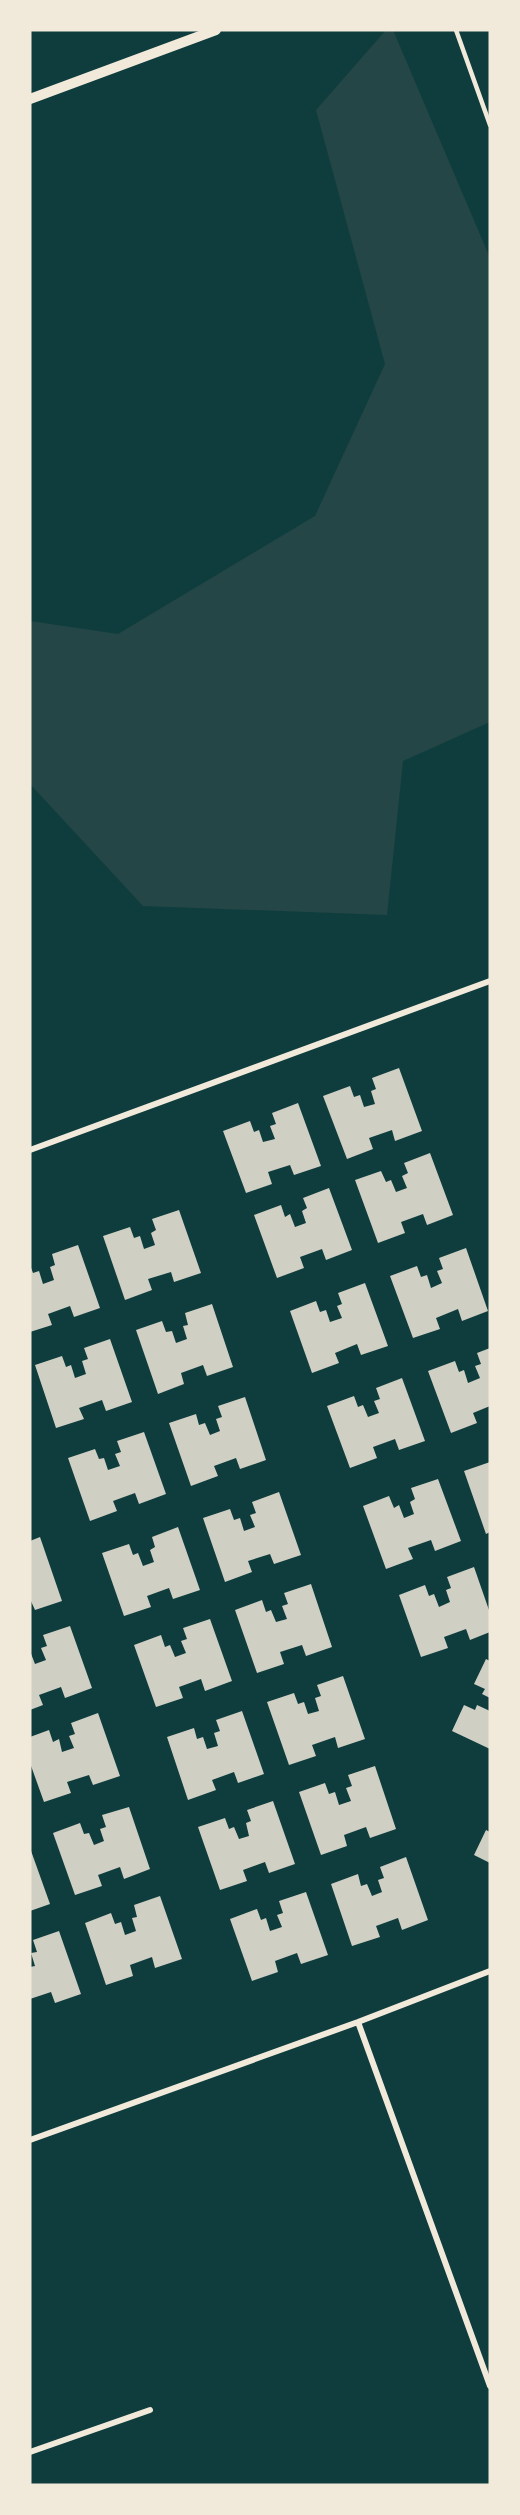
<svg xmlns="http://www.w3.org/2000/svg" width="520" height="2515" viewBox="0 0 520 2515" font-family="Georgia,serif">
	<rect width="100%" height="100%" fill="#0f3d3e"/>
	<!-- green -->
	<path fill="#244646" d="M 386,30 L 393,30 L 490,258 L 490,722 L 403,761 L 387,915 L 143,906 L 30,784 L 30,621 L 118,634 L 315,516 L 385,364 L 316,110 Z"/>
	<!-- building -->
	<path fill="#cfcfc3" d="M 399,1068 L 422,1131 L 395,1141 L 392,1130 L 369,1138 L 373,1149 L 347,1159 L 323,1096 L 350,1086 L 354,1097 L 360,1095 L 364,1107 L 375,1104 L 371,1091 L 376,1089 L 372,1078 Z
		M 298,1103 L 321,1166 L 294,1175 L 290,1165 L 268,1172 L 272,1184 L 246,1193 L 223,1131 L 250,1121 L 254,1132 L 259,1130 L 263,1142 L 275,1139 L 270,1126 L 276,1124 L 272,1113 Z
		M 430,1153 L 453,1215 L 427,1225 L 423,1214 L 401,1222 L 405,1233 L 378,1243 L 355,1180 L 381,1171 L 386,1182 L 391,1180 L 396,1192 L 407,1188 L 402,1176 L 408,1173 L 404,1163 Z
		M 329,1188 L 352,1250 L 326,1260 L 322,1249 L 300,1257 L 304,1268 L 277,1278 L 254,1215 L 281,1205 L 285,1217 L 290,1214 L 295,1227 L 306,1223 L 302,1211 L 307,1208 L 303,1198 Z
		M 179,1210 L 201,1273 L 174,1282 L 171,1272 L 148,1279 L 152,1290 L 125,1300 L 103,1236 L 130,1227 L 134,1238 L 140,1236 L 144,1249 L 155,1245 L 151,1233 L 156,1230 L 152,1219 Z
		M 78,1245 L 100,1308 L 74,1317 L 70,1306 L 48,1314 L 52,1325 L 30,1332 L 30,1265 L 33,1273 L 39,1271 L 43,1284 L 54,1280 L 50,1267 L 55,1265 L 52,1254 Z
		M 466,1248 L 488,1311 L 462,1321 L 458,1309 L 436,1318 L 440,1329 L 413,1338 L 390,1276 L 417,1266 L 421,1277 L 427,1275 L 431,1288 L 442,1283 L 437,1271 L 443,1269 L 439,1258 Z
		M 365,1283 L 388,1346 L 361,1355 L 357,1344 L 335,1353 L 339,1363 L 312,1373 L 290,1311 L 316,1301 L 320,1312 L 326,1310 L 330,1322 L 342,1318 L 337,1306 L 342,1304 L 338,1293 Z
		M 212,1304 L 233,1367 L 207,1376 L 203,1365 L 181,1373 L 184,1384 L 158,1394 L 136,1330 L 162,1321 L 166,1332 L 172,1331 L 176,1343 L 187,1339 L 183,1326 L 188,1325 L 185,1313 Z
		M 110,1339 L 132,1402 L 106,1411 L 102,1400 L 79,1408 L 84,1419 L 56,1428 L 35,1365 L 62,1356 L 66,1367 L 71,1365 L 75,1378 L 86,1374 L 82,1361 L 88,1359 L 84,1348 Z
		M 490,1348 L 490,1406 L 473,1413 L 477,1423 L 451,1433 L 428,1371 L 455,1361 L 459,1372 L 464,1370 L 468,1383 L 480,1378 L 475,1366 L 481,1364 L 477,1353 Z
		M 402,1378 L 425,1441 L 399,1450 L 395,1439 L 373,1447 L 377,1458 L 350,1468 L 327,1406 L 354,1396 L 358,1407 L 363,1405 L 368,1417 L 379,1413 L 374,1401 L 380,1399 L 376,1388 Z
		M 245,1397 L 266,1460 L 240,1469 L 236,1458 L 214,1466 L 218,1476 L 191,1486 L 169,1423 L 196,1414 L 199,1425 L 205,1423 L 210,1435 L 220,1431 L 216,1419 L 222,1417 L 218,1406 Z
		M 144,1432 L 166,1494 L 139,1504 L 135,1493 L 113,1501 L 117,1511 L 90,1521 L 68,1458 L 95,1449 L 99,1459 L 104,1458 L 108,1470 L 120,1466 L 115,1454 L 121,1452 L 117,1441 Z
		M 490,1462 L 490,1532 L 486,1534 L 464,1471 Z
		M 438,1479 L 461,1541 L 435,1551 L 431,1540 L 408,1548 L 413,1559 L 386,1569 L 363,1506 L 389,1496 L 394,1508 L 399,1505 L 404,1518 L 414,1514 L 410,1502 L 415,1499 L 411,1488 Z
		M 279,1492 L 301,1555 L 274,1564 L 270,1554 L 248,1561 L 252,1572 L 225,1582 L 203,1518 L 230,1509 L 234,1520 L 240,1518 L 244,1531 L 255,1527 L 250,1515 L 256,1513 L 252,1502 Z
		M 178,1527 L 200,1590 L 173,1599 L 169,1588 L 147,1596 L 151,1607 L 124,1616 L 102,1553 L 129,1544 L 133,1555 L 138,1553 L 143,1566 L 154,1562 L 150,1550 L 155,1547 L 152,1537 Z
		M 40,1537 L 62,1601 L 35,1610 L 30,1599 L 30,1541 Z
		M 474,1567 L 490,1613 L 490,1632 L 470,1640 L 466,1629 L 444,1637 L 448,1648 L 421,1657 L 399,1595 L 425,1585 L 429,1596 L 434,1594 L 439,1607 L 450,1602 L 446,1590 L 451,1588 L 447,1577 Z
		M 311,1584 L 332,1647 L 306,1656 L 302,1645 L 280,1652 L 284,1664 L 257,1673 L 235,1610 L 262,1600 L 266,1612 L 271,1610 L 276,1622 L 287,1619 L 282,1606 L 288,1604 L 284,1593 Z
		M 210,1619 L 232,1681 L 205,1691 L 201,1679 L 179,1687 L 183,1698 L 156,1707 L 134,1645 L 161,1635 L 165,1647 L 170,1645 L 175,1657 L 186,1653 L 181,1641 L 187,1639 L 183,1628 Z
		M 70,1626 L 92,1688 L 65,1698 L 61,1687 L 39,1695 L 43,1705 L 30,1710 L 30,1651 L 35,1664 L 46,1660 L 41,1648 L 47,1646 L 43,1635 Z
		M 486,1659 L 490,1661 L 490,1698 L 482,1694 L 485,1689 L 474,1684 Z
		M 343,1676 L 365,1739 L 338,1748 L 335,1737 L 312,1745 L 316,1756 L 289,1765 L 267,1702 L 294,1693 L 298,1704 L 304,1702 L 308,1714 L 319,1711 L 315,1698 L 321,1696 L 317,1685 Z
		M 464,1705 L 475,1710 L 477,1705 L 490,1711 L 490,1749 L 452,1731 Z
		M 242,1711 L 264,1774 L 238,1783 L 234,1772 L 212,1780 L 216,1790 L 188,1800 L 167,1737 L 194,1728 L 197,1739 L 203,1737 L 207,1749 L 218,1746 L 214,1733 L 220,1731 L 216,1720 Z
		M 98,1713 L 120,1776 L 93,1785 L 89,1775 L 67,1782 L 71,1793 L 44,1802 L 30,1763 L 30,1737 L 49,1730 L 53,1742 L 59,1739 L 62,1752 L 74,1748 L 69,1736 L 75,1734 L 71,1723 Z
		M 375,1766 L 396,1829 L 370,1838 L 366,1827 L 344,1835 L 347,1846 L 321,1855 L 299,1792 L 325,1783 L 329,1794 L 335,1792 L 339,1805 L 351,1801 L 346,1788 L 352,1786 L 348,1775 Z
		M 273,1801 L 295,1864 L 269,1873 L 265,1862 L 243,1870 L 247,1881 L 220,1890 L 198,1827 L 225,1818 L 229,1829 L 234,1827 L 239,1839 L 249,1836 L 246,1823 L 251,1821 L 247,1810 Z
		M 129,1807 L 150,1869 L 124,1879 L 120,1867 L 98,1875 L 102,1886 L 75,1895 L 53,1833 L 80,1823 L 84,1834 L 89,1833 L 94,1845 L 104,1841 L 100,1829 L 106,1827 L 102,1815 Z
		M 486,1830 L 490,1832 L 490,1863 L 474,1855 Z
		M 30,1848 L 50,1904 L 30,1911 Z
		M 406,1857 L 428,1920 L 402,1930 L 398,1918 L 376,1926 L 380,1937 L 352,1946 L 331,1884 L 358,1874 L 361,1886 L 367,1884 L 372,1896 L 382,1892 L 378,1880 L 384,1878 L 380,1867 Z
		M 306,1892 L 328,1955 L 301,1964 L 297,1953 L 275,1961 L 278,1972 L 252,1981 L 230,1919 L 257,1909 L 261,1920 L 266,1918 L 270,1931 L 282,1927 L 277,1915 L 283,1913 L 279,1901 Z
		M 160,1896 L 182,1959 L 155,1968 L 152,1957 L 130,1965 L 133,1976 L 106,1985 L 85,1923 L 111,1913 L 115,1924 L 121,1922 L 125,1935 L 136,1931 L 132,1918 L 137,1917 L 134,1905 Z
		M 59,1931 L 81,1994 L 55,2003 L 51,1992 L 30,1999 L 30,1967 L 35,1966 L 31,1953 L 37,1952 L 33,1940 Z"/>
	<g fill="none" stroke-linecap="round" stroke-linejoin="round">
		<!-- service -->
		<path stroke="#f1e9da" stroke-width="4.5" d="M 456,30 L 490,125"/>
		<!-- minor -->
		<path stroke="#f1e9da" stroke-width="6" d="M 30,1150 L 490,981
			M 358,2022 L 490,2386
			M 30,2140 L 358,2022 L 490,1971
			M 30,2452 L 150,2410"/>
		<!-- tertiary -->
		<path stroke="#f1e9da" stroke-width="10" d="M 30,99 L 216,30"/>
	</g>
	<!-- border -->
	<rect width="520" height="2515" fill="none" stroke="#f1e9da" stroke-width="63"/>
</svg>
